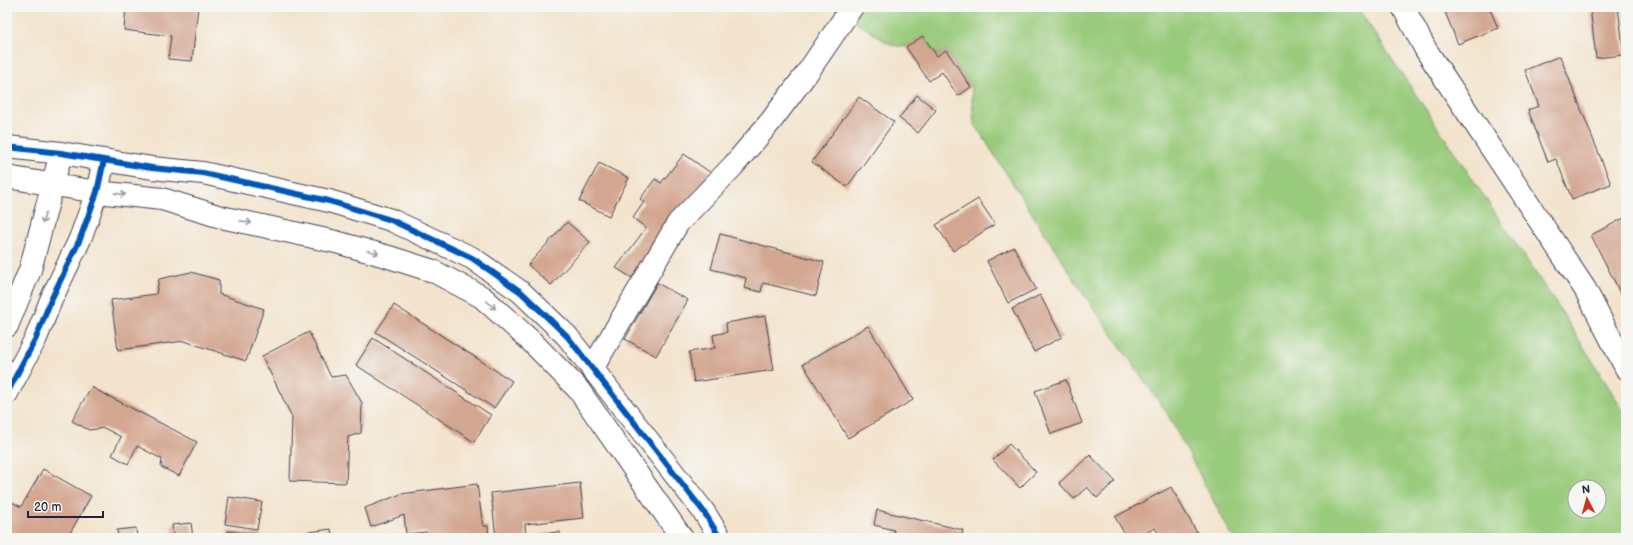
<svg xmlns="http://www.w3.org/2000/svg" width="1633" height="545" viewBox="0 0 1633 545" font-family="'Balsamiq Sans',sans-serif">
	<rect width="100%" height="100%" fill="#f6f6f2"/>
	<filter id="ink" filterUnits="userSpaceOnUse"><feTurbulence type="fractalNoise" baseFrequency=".025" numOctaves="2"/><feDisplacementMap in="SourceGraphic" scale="8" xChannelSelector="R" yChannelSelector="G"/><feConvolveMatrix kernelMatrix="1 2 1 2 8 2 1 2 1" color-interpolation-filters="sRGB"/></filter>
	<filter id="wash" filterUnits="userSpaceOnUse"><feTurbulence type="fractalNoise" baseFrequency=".012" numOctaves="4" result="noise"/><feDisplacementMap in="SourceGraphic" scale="16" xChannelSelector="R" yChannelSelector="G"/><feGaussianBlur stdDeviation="0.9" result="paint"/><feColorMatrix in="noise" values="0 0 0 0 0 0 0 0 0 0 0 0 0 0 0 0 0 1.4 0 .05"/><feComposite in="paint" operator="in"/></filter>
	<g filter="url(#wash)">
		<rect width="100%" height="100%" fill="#f3e3cc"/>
		<!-- green -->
		<path fill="#99cb7b" stroke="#5e765b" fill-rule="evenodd" d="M 833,7 L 1357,7 L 1563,314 L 1626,415 L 1626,538 L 1233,538 L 1167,413 L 1083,293 L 974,123 L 971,87 L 946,50 L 937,56 L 923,36 L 906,47 L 891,45 ZM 1575,487 L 1599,487 L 1599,511 L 1575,511 Z"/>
		<g id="blocks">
			<!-- building -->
			<path fill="#d3a690" d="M 126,7 L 198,7 L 192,61 L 168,59 L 171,36 L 124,30 Z
				M 1443,7 L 1489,7 L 1498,28 L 1458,44 Z
				M 1590,7 L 1618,7 L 1624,55 L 1596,58 Z
				M 923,36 L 937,56 L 946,50 L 971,87 L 958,96 L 942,72 L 929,81 L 906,47 Z
				M 1560,56 L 1611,184 L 1572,199 L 1556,159 L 1548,162 L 1528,110 L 1539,106 L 1525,70 Z
				M 917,95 L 936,110 L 918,133 L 899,118 Z
				M 859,97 L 894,122 L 847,187 L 812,162 Z
				M 684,154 L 711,173 L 672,220 L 632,278 L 616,268 L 646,228 L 633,218 L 644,202 L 640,199 L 655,179 L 661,183 Z
				M 599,163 L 629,178 L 609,216 L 579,201 Z
				M 978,199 L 995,224 L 953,251 L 936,225 Z
				M 1626,217 L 1626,304 L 1591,235 Z
				M 567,222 L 590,242 L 551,285 L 528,265 Z
				M 720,234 L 824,262 L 816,296 L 763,283 L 761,292 L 744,288 L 746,278 L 711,269 Z
				M 1014,247 L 1036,289 L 1008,303 L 987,261 Z
				M 191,272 L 219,280 L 219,294 L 264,309 L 246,361 L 184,341 L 118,350 L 111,300 L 156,294 L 159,279 Z
				M 657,283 L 688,300 L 656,356 L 625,339 Z
				M 1040,295 L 1062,337 L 1034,352 L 1012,309 Z
				M 394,305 L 512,381 L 494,408 L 376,332 Z
				M 765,316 L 774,370 L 694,382 L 689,352 L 715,348 L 713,335 L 727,332 L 726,323 Z
				M 868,326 L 913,400 L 848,438 L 803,364 Z
				M 309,332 L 331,377 L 346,375 L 362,403 L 361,433 L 348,437 L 346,483 L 290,481 L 292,417 L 262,356 Z
				M 373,338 L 491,415 L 474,442 L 356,365 Z
				M 1066,380 L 1082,423 L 1051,434 L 1035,391 Z
				M 91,387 L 197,442 L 179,476 L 161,467 L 162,459 L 137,446 L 128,464 L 112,455 L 121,437 L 104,428 L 89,430 L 72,421 Z
				M 1009,444 L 1036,472 L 1020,488 L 993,460 Z
				M 1090,455 L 1115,481 L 1097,498 L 1087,487 L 1074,499 L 1059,483 Z
				M 43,469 L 91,496 L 70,533 L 80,538 L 7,538 L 7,511 L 12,502 L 21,507 Z
				M 580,483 L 584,518 L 525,524 L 526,538 L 496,538 L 491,493 Z
				M 477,484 L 483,526 L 488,526 L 489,538 L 427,538 L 426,532 L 406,534 L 404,515 L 371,527 L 365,508 L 401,494 Z
				M 1171,487 L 1200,538 L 1161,538 L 1155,528 L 1136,538 L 1127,538 L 1115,517 Z
				M 229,497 L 262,502 L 257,529 L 225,524 Z
				M 877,510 L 963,530 L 961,538 L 893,538 L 894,530 L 874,525 Z
				M 191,523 L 193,538 L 173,538 L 172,525 Z
				M 136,528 L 137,538 L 118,538 L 117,530 Z
				M 331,529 L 332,538 L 287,538 L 287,535 Z
				M 228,531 L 261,535 L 261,538 L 227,538 Z
				M 560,532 L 561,538 L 541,538 L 541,534 Z"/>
		</g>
	</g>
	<g filter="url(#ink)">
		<use href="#blocks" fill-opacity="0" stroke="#413f51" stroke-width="1"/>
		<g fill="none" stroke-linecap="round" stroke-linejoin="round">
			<!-- minor casing -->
			<g stroke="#413f51" stroke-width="24">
				<path id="minor" d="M 1403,7 L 1426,50 L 1585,289 L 1626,368
					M 7,147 L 61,153 L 152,168 L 203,173 L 329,201 L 391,220 L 472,258 L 521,292 L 567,336 L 704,512 L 720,538
					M 7,177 L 97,192 L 162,199 L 221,217 L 336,242 L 389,257 L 433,271 L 482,297 L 532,342 L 578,389 L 682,538
					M 7,326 L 30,270 L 61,153
					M 592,369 L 678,223 L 733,166 L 771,121 L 807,73 L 852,7
					M 7,393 L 36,338 L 51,300 L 80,239 L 97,192 L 104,160"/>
			</g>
			<!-- minor -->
			<use href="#minor" stroke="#fff" stroke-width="22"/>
			<!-- cycleway casing -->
			<g stroke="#f6f6f2" stroke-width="8">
				<path id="cycleway" d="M 7,147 L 61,153 L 152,168 L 203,173 L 329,201 L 391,220 L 472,258 L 521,292 L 567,336 L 704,512 L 720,538
					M 7,393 L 36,338 L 51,300 L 80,239 L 97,192 L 104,160"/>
			</g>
			<!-- cycleway -->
			<use href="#cycleway" stroke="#0057b8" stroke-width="6"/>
		</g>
		<!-- one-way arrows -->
		<defs><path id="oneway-shaft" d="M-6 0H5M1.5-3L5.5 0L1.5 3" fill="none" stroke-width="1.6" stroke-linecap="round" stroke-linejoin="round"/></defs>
		<g stroke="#9c9ca7">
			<use href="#oneway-shaft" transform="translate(120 194) rotate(7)"/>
			<use href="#oneway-shaft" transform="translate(44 218) rotate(106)"/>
			<use href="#oneway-shaft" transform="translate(246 222) rotate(12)"/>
			<use href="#oneway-shaft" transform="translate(373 252) rotate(15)"/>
			<use href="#oneway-shaft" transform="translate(491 305) rotate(42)"/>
		</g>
	</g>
	<!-- margin -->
	<rect width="1633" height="545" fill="none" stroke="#f6f6f2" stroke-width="24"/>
	<!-- north arrow -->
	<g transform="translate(1587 499) rotate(354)"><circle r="19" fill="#f6f6f2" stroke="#a1a1a9"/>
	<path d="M0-3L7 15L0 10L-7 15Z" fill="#c8321e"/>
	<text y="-6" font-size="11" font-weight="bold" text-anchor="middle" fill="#22223b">N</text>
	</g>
	<!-- scale -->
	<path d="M28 511v6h75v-6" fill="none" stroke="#22223b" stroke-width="2"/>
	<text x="34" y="511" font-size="12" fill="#22223b" stroke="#f6f6f2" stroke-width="3" paint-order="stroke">20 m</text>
</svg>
